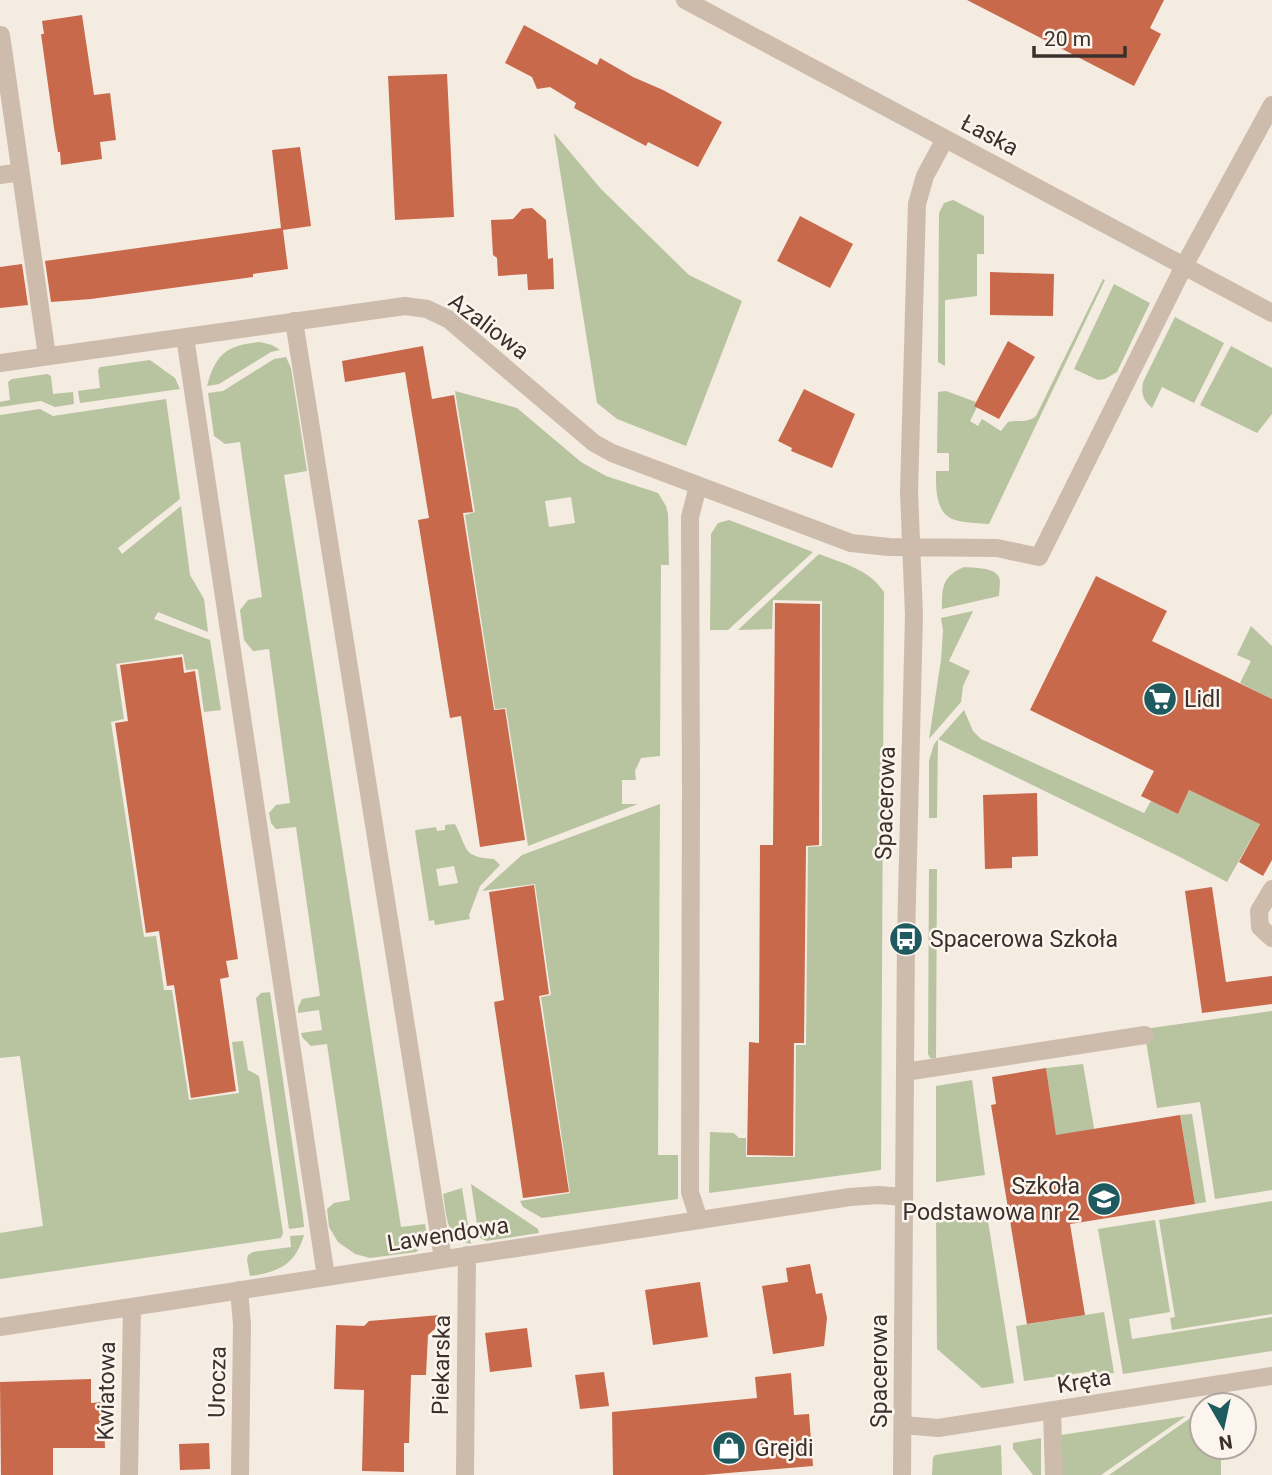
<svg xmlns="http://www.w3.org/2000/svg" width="1272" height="1475" viewBox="0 0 1272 1475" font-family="Roboto,sans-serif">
	<rect width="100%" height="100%" fill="#f4ebe1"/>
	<!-- green -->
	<path fill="#b8c4a0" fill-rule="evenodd" d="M 554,133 L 601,189 L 689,275 L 742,301 L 686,446 L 617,419 L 597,403 Z
		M 953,200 L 984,216 L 984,254 L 977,254 L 977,296 L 945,300 L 945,366 L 938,362 L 939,213 L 944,203 Z
		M 1103,279 L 1105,280 L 989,524 C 978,523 965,523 955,520 C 935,514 936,488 936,471 L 949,471 L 949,453 L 937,453 L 938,392 L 946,391 L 976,402 L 974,405 L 977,407 L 970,421 L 978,426 L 982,419 L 1001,431 L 1008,422 C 1019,420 1028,423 1036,416 Z
		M 1114,284 L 1150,303 L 1117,372 L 1105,379 L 1098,380 L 1074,369 Z
		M 1175,317 L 1224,343 L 1194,403 L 1162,387 L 1152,408 C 1143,400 1141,394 1143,382 Z
		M 260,342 L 272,345 L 280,350 L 271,352 L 219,384 L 207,386 C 216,353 227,345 260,342 Z
		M 1231,346 L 1272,368 L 1272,414 L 1257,433 L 1200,405 Z
		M 286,357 L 291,368 L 307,471 L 284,475 L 401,1227 L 425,1224 L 427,1237 L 422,1246 L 416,1252 L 370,1258 L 355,1254 L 338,1242 L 329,1227 L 327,1209 L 334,1203 L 350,1200 L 327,1044 L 311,1046 L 302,1037 L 301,1033 L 322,1030 L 319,1010 L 298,1013 L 298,1008 L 302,999 L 320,996 L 296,827 L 276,829 L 271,823 L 269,813 L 276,805 L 290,803 L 269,649 L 253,651 L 244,640 L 240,610 L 248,600 L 262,597 L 240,442 L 225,444 L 214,436 L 208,393 L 223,391 L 274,359 Z
		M 150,360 L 175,378 L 180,389 L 80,403 L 78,391 L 100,388 L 98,370 L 100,367 Z
		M 47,374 L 51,376 L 53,394 L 73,392 L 74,404 L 55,407 L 41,401 L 0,407 L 0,402 L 10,400 L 8,382 L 12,379 Z
		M 455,391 L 517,408 L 581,462 L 606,476 L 658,493 L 666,506 L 668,514 L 669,565 L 661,565 L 660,756 L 641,758 L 635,771 L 636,780 L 622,780 L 622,804 L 638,804 L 528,846 L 506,708 L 495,709 L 465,515 L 475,512 ZM 571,497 L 575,523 L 549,527 L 545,501 Z
		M 166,399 L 180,499 L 118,548 L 122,554 L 181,506 L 190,575 L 204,599 L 208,632 L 158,612 L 154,619 L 210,640 L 221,710 L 204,712 L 198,669 L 186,670 L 183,654 L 116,664 L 124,719 L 111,722 L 144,937 L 156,936 L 164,990 L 172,990 L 189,1100 L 239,1093 L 232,1042 L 243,1041 L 248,1070 L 259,1076 L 283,1233 L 281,1238 L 0,1279 L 0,1233 L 43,1226 L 20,1056 L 0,1058 L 0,415 L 40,409 L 53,416 Z
		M 729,520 L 813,552 L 728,630 L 710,630 L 711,534 L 718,523 Z
		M 819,554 C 844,564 869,569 884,592 L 881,1170 L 709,1193 L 710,1132 L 734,1133 L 739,1138 L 746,1138 L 746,1157 L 795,1157 L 796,1045 L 806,1045 L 808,847 L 822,846 L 822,601 L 773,600 L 772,629 L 738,630 Z
		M 964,567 C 973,568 994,567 999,577 C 1001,582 999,591 999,596 L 942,609 C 942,588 942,576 964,567 Z
		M 973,611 L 949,661 L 970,671 L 963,686 L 961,702 L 929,739 L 941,660 L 943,630 L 941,618 Z
		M 1251,626 L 1272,646 L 1272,699 L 1240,683 L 1251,661 L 1237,655 Z
		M 964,710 L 973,731 L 981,739 L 1144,813 L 1151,801 L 1178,814 L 1189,790 L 1248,818 L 1272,770 L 1272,802 L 1227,882 L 1180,857 L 938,739 L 937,818 L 929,818 L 929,761 L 934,744 Z
		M 660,804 L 658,1155 L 678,1155 L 678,1199 L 542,1218 L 523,1207 L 520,1201 L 570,1193 L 541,997 L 551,995 L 535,884 L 482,891 L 522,855 Z
		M 455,824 C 468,849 462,857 494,859 L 500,865 L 480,886 L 469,915 L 470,919 L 435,925 L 434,920 L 429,921 L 415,831 L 416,830 L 436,827 L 437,831 L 445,830 L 445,825 ZM 454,866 L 458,883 L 439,886 L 436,869 Z
		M 929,869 L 937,869 L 936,1059 L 930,1058 L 928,1054 Z
		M 270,992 L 303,1216 L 304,1227 L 289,1229 L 256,998 L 261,993 Z
		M 1272,1011 L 1272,1190 L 1215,1199 L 1200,1102 L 1157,1108 L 1144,1029 Z
		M 1083,1064 L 1099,1157 L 1060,1164 L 1046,1068 Z
		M 972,1080 L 985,1175 L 936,1182 L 936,1086 Z
		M 1192,1114 L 1206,1202 L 1195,1204 L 1180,1115 Z
		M 471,1184 L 538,1229 L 539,1233 L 486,1241 L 479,1237 Z
		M 462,1188 L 471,1244 C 445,1238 447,1216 443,1194 Z
		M 1272,1201 L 1272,1314 L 1172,1330 L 1170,1318 L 1175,1317 L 1159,1220 Z
		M 973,1210 L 988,1221 L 1014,1383 L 982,1388 L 937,1349 L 936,1215 Z
		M 1155,1220 L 1170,1312 L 1129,1319 L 1132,1339 L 1272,1317 L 1272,1351 L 1123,1374 L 1098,1229 Z
		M 304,1235 C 295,1265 279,1272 250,1276 L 247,1260 L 248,1255 L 253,1252 L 291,1247 L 290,1236 Z
		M 1104,1312 L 1114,1373 L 1097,1375 L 1094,1371 L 1024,1381 L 1016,1326 Z
		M 1202,1413 L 1202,1447 L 1221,1447 L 1221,1475 L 1109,1475 L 1196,1414 Z
		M 1186,1416 L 1101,1475 L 1061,1475 L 1061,1435 Z
		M 1041,1438 L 1041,1475 L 1033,1475 L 1013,1449 L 1013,1443 Z
		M 1001,1445 L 1002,1475 L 932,1475 L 933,1458 L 935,1455 Z"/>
	<!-- building -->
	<path fill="#c8694b" d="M 967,0 L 1164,0 L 1150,28 L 1161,34 L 1134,86 Z
		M 82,15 L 94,95 L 110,93 L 116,140 L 100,142 L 102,159 L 61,165 L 60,152 L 58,152 L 54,128 L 41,34 L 44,34 L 42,21 Z
		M 524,25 L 597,65 L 600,58 L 633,77 L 663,90 L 722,122 L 698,167 L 648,142 L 646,146 L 574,108 L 576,103 L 550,87 L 537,89 L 532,77 L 505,63 Z
		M 447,74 L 454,217 L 395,220 L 388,76 Z
		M 300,147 L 311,226 L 283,230 L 288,269 L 253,274 L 253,277 L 91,299 L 51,302 L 45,261 L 281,228 L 272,150 Z
		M 532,208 L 546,220 L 548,259 L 553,258 L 554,289 L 528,290 L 527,274 L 498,276 L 497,258 L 493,255 L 491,220 L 513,219 L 522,209 Z
		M 800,216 L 853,244 L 830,288 L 777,261 Z
		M 22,264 L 28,305 L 0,308 L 0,267 Z
		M 990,272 L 1054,274 L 1053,316 L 990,315 Z
		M 1008,341 L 1035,357 L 999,419 L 974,406 Z
		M 423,346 L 432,399 L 454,395 L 473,512 L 463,513 L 494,710 L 505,709 L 525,840 L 480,847 L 461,716 L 450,718 L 418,520 L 429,518 L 405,372 L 345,382 L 342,361 Z
		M 804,389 L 855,414 L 832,468 L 791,451 L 792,448 L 778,441 Z
		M 1096,576 L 1167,611 L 1152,641 L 1272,699 L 1272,860 L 1263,876 L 1239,862 L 1260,824 L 1189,790 L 1178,814 L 1141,796 L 1154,771 L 1030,710 Z
		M 775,603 L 820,604 L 819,845 L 806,846 L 804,1043 L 794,1043 L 793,1156 L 747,1155 L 749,1042 L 759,1043 L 760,845 L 773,845 Z
		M 182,657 L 184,673 L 195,671 L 238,959 L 226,961 L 229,977 L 220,979 L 236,1091 L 191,1098 L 174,985 L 167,986 L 159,931 L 146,933 L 115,723 L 128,721 L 120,665 Z
		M 1037,793 L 1038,856 L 1012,857 L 1012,868 L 985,869 L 983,795 Z
		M 534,885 L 549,994 L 539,996 L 569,1192 L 523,1198 L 494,1002 L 504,1000 L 489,892 Z
		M 1212,887 L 1226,982 L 1272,976 L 1272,1004 L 1202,1013 L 1185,891 Z
		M 1046,1068 L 1056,1135 L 1180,1115 L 1195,1204 L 1070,1224 L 1085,1315 L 1027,1324 L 991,1105 L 996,1104 L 992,1077 Z
		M 810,1264 L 816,1294 L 822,1293 L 827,1318 L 824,1346 L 773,1354 L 762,1286 L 788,1282 L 786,1268 Z
		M 700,1282 L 708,1337 L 653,1345 L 645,1290 Z
		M 452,1314 L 428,1335 L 426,1375 L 411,1375 L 409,1443 L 404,1443 L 404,1472 L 362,1471 L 364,1390 L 334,1389 L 336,1325 L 364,1326 L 369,1321 Z
		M 527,1328 L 532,1367 L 490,1372 L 485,1333 Z
		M 604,1372 L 609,1406 L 580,1409 L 575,1375 Z
		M 791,1373 L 794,1415 L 809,1414 L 813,1466 L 704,1475 L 613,1475 L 612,1412 L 757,1398 L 755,1377 Z
		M 91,1379 L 91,1403 L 103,1402 L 105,1448 L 53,1448 L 53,1475 L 1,1475 L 0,1382 Z
		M 209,1443 L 210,1469 L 180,1470 L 179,1444 Z"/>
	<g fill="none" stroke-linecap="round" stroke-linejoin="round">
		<!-- minor -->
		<path stroke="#cdbbac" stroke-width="18" d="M 685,0 L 1272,313
			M 1,35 L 47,356
			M 0,175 L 20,172
			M 294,321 L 443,1259
			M 185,337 L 326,1277
			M 0,363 L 405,306 L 427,309 L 448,319 L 594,443 L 612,453 L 851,543 L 889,547 L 997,548 L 1039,557 L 1184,266 L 1272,105
			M 698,486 L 690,517 L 691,788 L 690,1192 L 699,1220
			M 1272,889 L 1259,911 L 1260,927 L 1272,938
			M 905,1072 L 1145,1035
			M 239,1290 L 242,1324 L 240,1475
			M 0,1327 L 850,1197 L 878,1195 L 904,1197
			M 1052,1411 L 1054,1475
			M 903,1425 L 938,1428 L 1272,1376
			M 129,1475 L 132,1307
			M 465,1475 L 467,1255
			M 902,1475 L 906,939 L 914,615 L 909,492 L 917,204 L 925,176 L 945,139"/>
	</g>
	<!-- icons -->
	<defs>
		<g id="supermarket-disc" transform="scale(1.75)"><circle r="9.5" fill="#1f5a5e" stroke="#fbf5ee"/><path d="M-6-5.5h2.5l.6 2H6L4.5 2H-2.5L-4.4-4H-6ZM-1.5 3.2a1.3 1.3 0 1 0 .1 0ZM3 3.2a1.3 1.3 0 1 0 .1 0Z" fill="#fff"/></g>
		<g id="bus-disc" transform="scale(1.75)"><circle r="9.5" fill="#1f5a5e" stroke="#fbf5ee"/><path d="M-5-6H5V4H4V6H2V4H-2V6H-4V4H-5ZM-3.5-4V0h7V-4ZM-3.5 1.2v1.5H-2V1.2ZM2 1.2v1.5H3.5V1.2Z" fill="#fff"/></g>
		<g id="school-disc" transform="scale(1.75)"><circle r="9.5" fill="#1f5a5e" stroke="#fbf5ee"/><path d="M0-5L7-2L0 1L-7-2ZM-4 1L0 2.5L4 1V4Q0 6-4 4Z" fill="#fff"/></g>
		<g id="shop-disc" transform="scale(1.75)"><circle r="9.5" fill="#1f5a5e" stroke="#fbf5ee"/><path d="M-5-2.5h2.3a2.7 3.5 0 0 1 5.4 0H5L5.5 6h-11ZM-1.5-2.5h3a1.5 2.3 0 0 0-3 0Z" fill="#fff"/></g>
	</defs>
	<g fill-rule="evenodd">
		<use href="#supermarket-disc" x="1160" y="699"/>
		<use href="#bus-disc" x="906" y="939"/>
		<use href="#school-disc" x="1104" y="1199"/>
		<use href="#shop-disc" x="729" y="1448"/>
	</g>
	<g text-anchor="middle" stroke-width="5" stroke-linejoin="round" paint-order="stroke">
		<!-- street labels -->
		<g font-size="23" fill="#3b302b" stroke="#fbf5ee">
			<text transform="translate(990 135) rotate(28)" y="8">Łaska</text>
			<text transform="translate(489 326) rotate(37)" y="8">Azaliowa</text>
			<text transform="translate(885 803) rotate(-88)" y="8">Spacerowa</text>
			<text transform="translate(448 1234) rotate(-9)" y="8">Lawendowa</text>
			<text transform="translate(441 1365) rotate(-89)" y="8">Piekarska</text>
			<text transform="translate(879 1371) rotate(-90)" y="8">Spacerowa</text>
			<text transform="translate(1084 1381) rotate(-9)" y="8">Kręta</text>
			<text transform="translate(217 1382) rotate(-89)" y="8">Urocza</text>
			<text transform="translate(106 1391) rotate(-89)" y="8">Kwiatowa</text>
		</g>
		<!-- poi labels -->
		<g font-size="23" fill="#3b302b" stroke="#fbf5ee" text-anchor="start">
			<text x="1184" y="707">Lidl</text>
			<text x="930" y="947">Spacerowa Szkoła</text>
			<text x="1080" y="1194" text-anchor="end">Szkoła<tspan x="1080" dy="26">Podstawowa nr 2</tspan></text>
			<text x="754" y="1456">Grejdi</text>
		</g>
	</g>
	<!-- north arrow -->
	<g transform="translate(1223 1426) rotate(171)"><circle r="33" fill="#fbf5ee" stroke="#aea6a0" stroke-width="2"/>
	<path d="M0-5L12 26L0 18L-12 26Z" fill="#1f5a5e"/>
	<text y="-10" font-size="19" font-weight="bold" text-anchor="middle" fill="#3b302b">N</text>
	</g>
	<!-- scale -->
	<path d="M1034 46v10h91v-10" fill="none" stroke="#3b302b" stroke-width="3.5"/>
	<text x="1044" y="46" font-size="21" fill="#3b302b" stroke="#fbf5ee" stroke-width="5" paint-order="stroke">20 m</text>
</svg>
